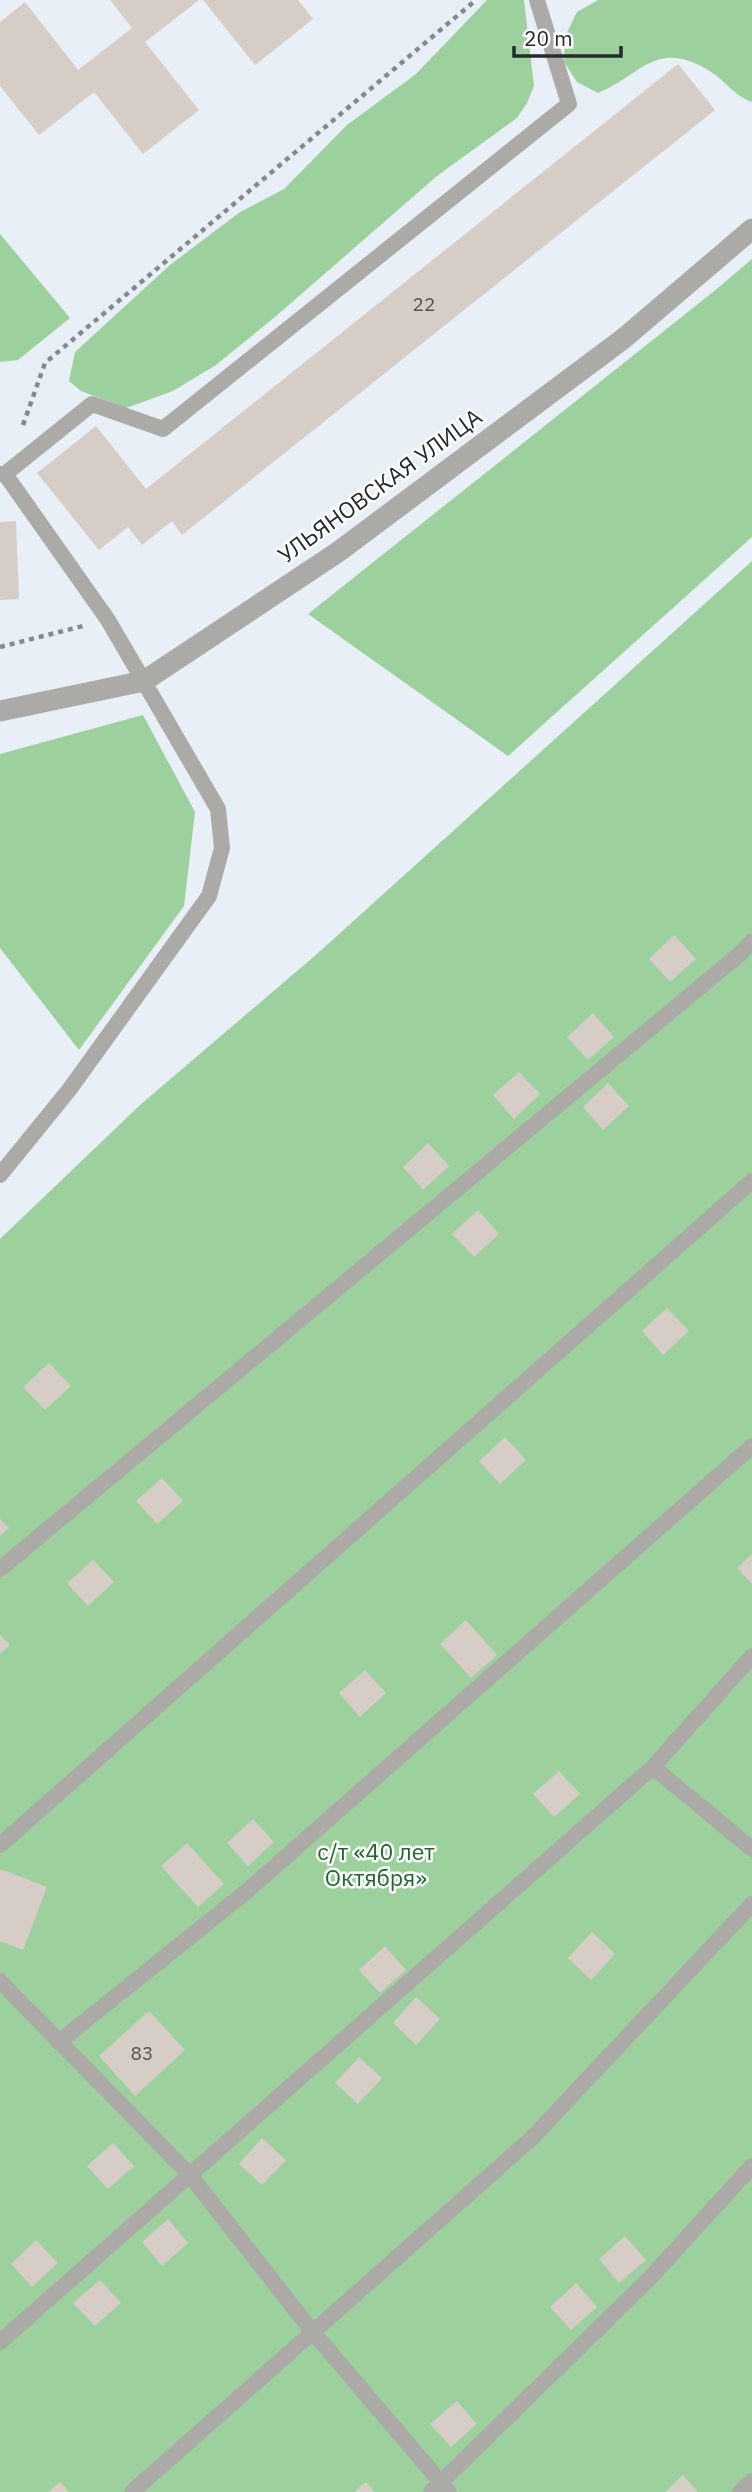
<svg xmlns="http://www.w3.org/2000/svg" width="752" height="2492" viewBox="0 0 752 2492" font-family="'IBM Plex Sans',sans-serif">
	<rect width="100%" height="100%" fill="#e8eff7"/>
	<!-- green -->
	<path fill="#9cd19e" d="M 487,0 L 524,0 L 534,86 L 527,103 L 517,118 L 437,176 L 275,317 L 216,365 L 173,391 L 126,408 L 81,391 L 69,381 L 75,352 L 170,265 L 240,212 L 284,189 L 347,125 L 416,74 Z
		M 598,0 L 752,0 L 752,102 C 734,96 724,79 708,70 C 655,39 642,75 598,93 L 577,82 L 564,62 L 565,37 L 577,12 Z
		M 0,234 L 70,318 L 18,360 L 0,362 Z
		M 752,259 L 752,537 L 508,756 L 308,614 L 713,292 Z
		M 752,561 L 752,2492 L 0,2492 L 0,1239 L 140,1105 L 318,953 Z
		M 143,715 L 195,812 L 184,906 L 79,1050 L 0,948 L 0,754 Z"/>
	<!-- building -->
	<path fill="#d5cdc6" d="M 110,0 L 199,0 L 145,42 L 199,110 L 143,154 L 94,92 L 39,135 L 0,86 L 0,22 L 25,2 L 78,70 L 132,28 Z
		M 203,0 L 298,0 L 313,19 L 255,65 Z
		M 678,64 L 715,110 L 182,535 L 172,521 L 142,545 L 128,527 L 99,550 L 37,473 L 96,426 L 146,489 Z
		M 16,521 L 19,599 L 0,600 L 0,522 Z
		M 674,935 L 696,959 L 670,982 L 649,959 Z
		M 593,1013 L 614,1037 L 588,1060 L 567,1037 Z
		M 519,1072 L 540,1094 L 514,1119 L 493,1095 Z
		M 608,1083 L 629,1106 L 603,1130 L 583,1107 Z
		M 428,1143 L 449,1166 L 423,1190 L 403,1167 Z
		M 478,1210 L 499,1234 L 474,1257 L 452,1234 Z
		M 667,1308 L 689,1331 L 663,1355 L 642,1331 Z
		M 49,1363 L 71,1386 L 45,1410 L 23,1387 Z
		M 505,1437 L 526,1460 L 500,1484 L 479,1461 Z
		M 162,1478 L 183,1501 L 157,1524 L 136,1501 Z
		M 0,1519 L 9,1528 L 0,1536 Z
		M 752,1554 L 752,1584 L 737,1568 Z
		M 93,1560 L 114,1582 L 88,1606 L 67,1583 Z
		M 466,1620 L 497,1655 L 471,1678 L 440,1644 Z
		M 0,1635 L 10,1645 L 0,1654 Z
		M 365,1670 L 386,1693 L 360,1717 L 339,1693 Z
		M 559,1771 L 580,1794 L 554,1817 L 533,1794 Z
		M 253,1819 L 274,1842 L 248,1866 L 227,1843 Z
		M 187,1843 L 224,1884 L 198,1907 L 161,1866 Z
		M 0,1869 L 47,1887 L 23,1950 L 0,1941 Z
		M 592,1932 L 615,1954 L 591,1980 L 568,1958 Z
		M 385,1946 L 406,1970 L 380,1993 L 359,1970 Z
		M 416,1997 L 440,2019 L 416,2045 L 393,2023 Z
		M 149,2011 L 185,2050 L 135,2096 L 99,2056 Z
		M 359,2057 L 382,2078 L 358,2104 L 335,2083 Z
		M 262,2138 L 286,2160 L 262,2185 L 239,2164 Z
		M 113,2143 L 134,2166 L 108,2189 L 87,2166 Z
		M 168,2219 L 188,2243 L 162,2266 L 142,2242 Z
		M 625,2236 L 646,2260 L 619,2283 L 599,2259 Z
		M 36,2240 L 58,2263 L 32,2287 L 11,2264 Z
		M 100,2280 L 121,2303 L 95,2326 L 73,2303 Z
		M 576,2283 L 597,2307 L 571,2330 L 550,2307 Z
		M 457,2401 L 477,2424 L 451,2447 L 430,2424 Z
		M 683,2475 L 698,2492 L 665,2492 Z
		M 60,2482 L 69,2492 L 48,2492 Z
		M 366,2482 L 375,2492 L 354,2492 Z"/>
	<g fill="none" stroke-linecap="round" stroke-linejoin="round">
		<!-- path -->
		<path stroke="#84898e" stroke-width="4.5" stroke-dasharray="5 5" stroke-linecap="butt" d="M 23,425 L 45,363 L 476,0
			M 0,647 L 83,626"/>
		<!-- lane -->
		<path stroke="#acaaa6" stroke-width="16" d="M 0,474 L 5,474 L 92,404 L 163,429 L 569,104 L 537,0
			M 0,1175 L 69,1090 L 209,896 L 222,848 L 218,809 L 108,620 L 5,474
			M 0,1569 L 741,953 L 752,941
			M 653,1767 L 752,1849
			M 0,1845 L 752,1181
			M 0,1981 L 189,2174 L 312,2331 L 449,2492
			M 59,2042 L 247,1891 L 752,1446
			M 0,2342 L 653,1767 L 752,1656
			M 132,2492 L 532,2138 L 752,1904
			M 431,2492 L 650,2278 L 752,2166
			M 740,2492 L 752,2481"/>
		<!-- street -->
		<path stroke="#acaaa6" stroke-width="21" d="M 0,711 L 144,681 L 338,552 L 623,339 L 752,229"/>
	</g>
	<g text-anchor="middle" stroke-width="5" stroke-linejoin="round" paint-order="stroke">
		<!-- number labels -->
		<g font-size="19" fill="#525353">
			<text x="424" y="311">22</text>
			<text x="142" y="2060">83</text>
		</g>
		<!-- street labels -->
		<g font-size="23" fill="#272a2d" stroke="#fff">
			<text transform="translate(380 486) rotate(-36)" y="8">УЛЬЯНОВСКАЯ УЛИЦА</text>
		</g>
		<!-- park labels -->
		<g font-size="23" fill="#1c6929" stroke="#fff">
			<text x="376" y="1860">с/т «40 лет<tspan x="376" dy="26">Октября»</tspan></text>
		</g>
	</g>
	<!-- scale -->
	<path d="M514 46v10h107v-10" fill="none" stroke="#272a2d" stroke-width="3.5"/>
	<text x="524" y="46" font-size="21" fill="#272a2d" stroke="#ffffff" stroke-width="5" paint-order="stroke">20 m</text>
</svg>
